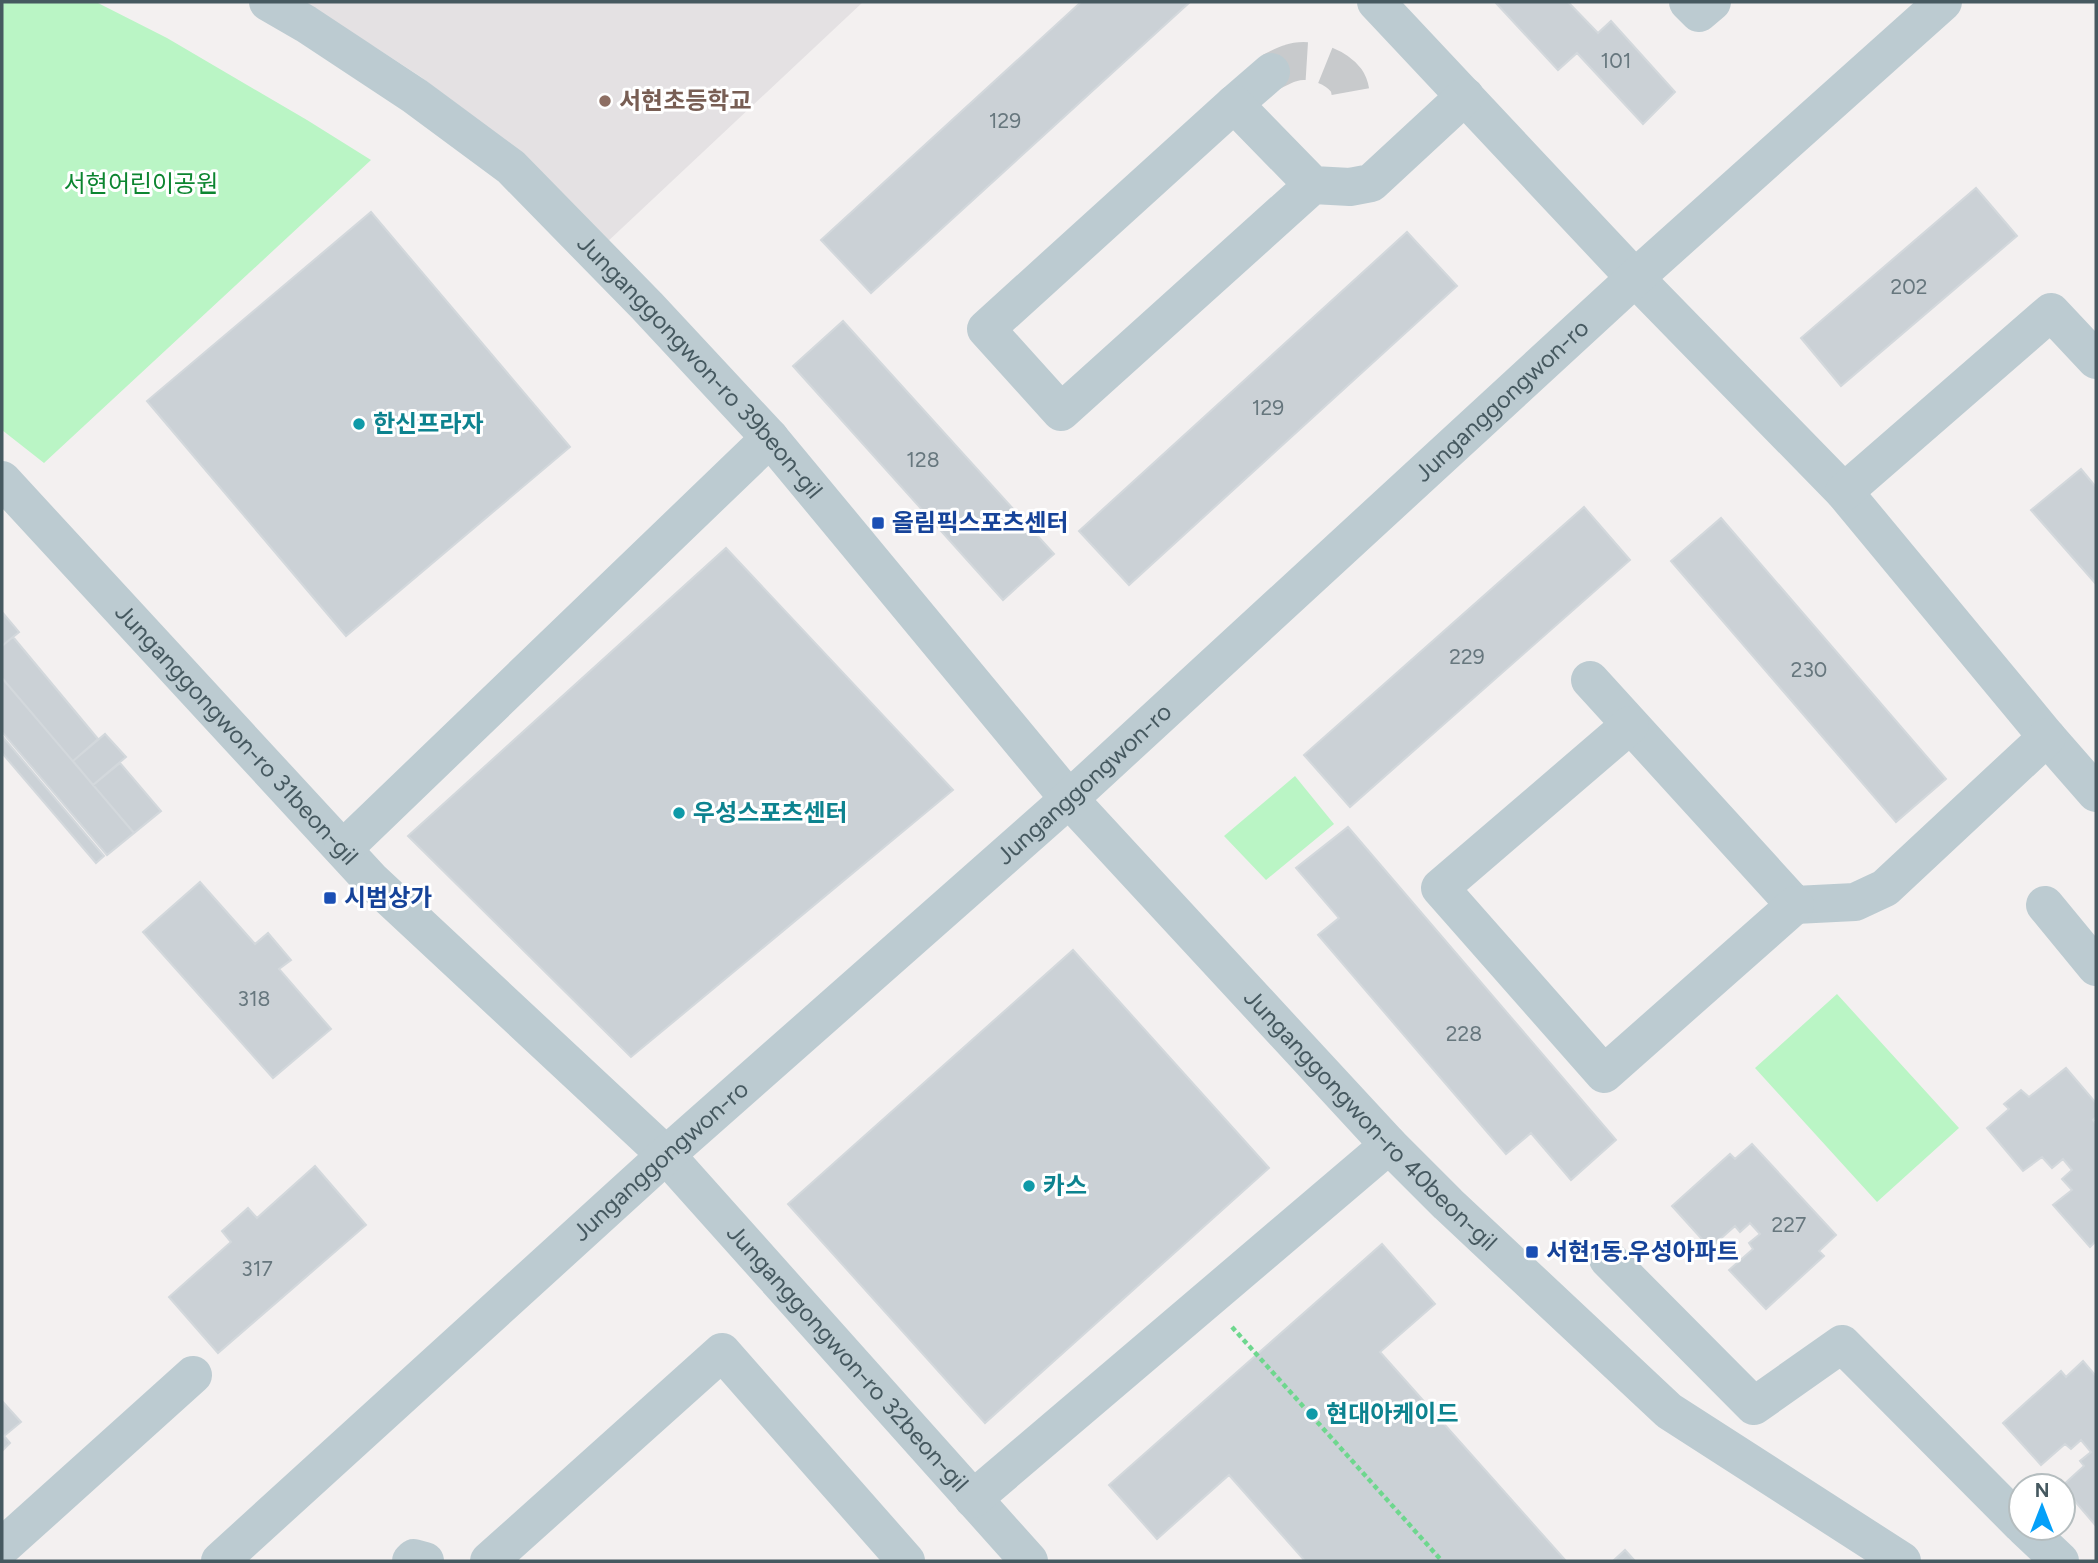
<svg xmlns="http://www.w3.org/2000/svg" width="2098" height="1563" viewBox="0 0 2098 1563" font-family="Figtree,'Noto Sans KR',sans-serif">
	<rect width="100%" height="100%" fill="#f3f0f0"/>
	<!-- education -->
	<path fill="#e4e1e3" d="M 284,2 L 863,2 L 605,244 L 486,126 L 421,77 L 375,47 Z"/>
	<!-- green -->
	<path fill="#baf5c5" d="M 2,2 L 96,2 L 167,38 L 307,120 L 371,160 L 44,463 L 2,430 Z
		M 1295,776 L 1334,824 L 1266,880 L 1224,836 Z
		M 1837,994 L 1959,1128 L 1877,1202 L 1755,1068 Z"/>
	<!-- building -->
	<path fill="#cbd1d6" stroke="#d3d8dc" stroke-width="2" d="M 1081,2 L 1190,2 L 871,293 L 821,240 Z
		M 1495,2 L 1568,2 L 1598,33 L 1611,21 L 1675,92 L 1643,124 L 1577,53 L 1558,70 Z
		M 1976,188 L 2017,236 L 1841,386 L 1801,338 Z
		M 371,212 L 570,447 L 346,636 L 147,401 Z
		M 1407,232 L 1457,286 L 1129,585 L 1079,531 Z
		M 843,321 L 1054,554 L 1003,600 L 793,366 Z
		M 2081,469 L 2096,487 L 2096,584 L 2031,510 Z
		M 1584,507 L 1630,560 L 1350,807 L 1304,755 Z
		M 1721,518 L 1946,779 L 1896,822 L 1671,561 Z
		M 726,548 L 953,790 L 631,1057 L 408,836 Z
		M 2,612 L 19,632 L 2,646 Z
		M 13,637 L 98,739 L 73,761 L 93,785 L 120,763 L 161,811 L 134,833 L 2,678 L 2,646 Z
		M 2,678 L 134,833 L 107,855 L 2,732 Z
		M 105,734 L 126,757 L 93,785 L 73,761 Z
		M 2,736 L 104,856 L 96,863 L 2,753 Z
		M 1348,827 L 1616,1140 L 1571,1180 L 1531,1133 L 1506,1154 L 1318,935 L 1339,918 L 1296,868 Z
		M 200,882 L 255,944 L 268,933 L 291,960 L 279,969 L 331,1029 L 273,1078 L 143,932 Z
		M 1073,950 L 1269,1168 L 985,1423 L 788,1204 Z
		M 2066,1068 L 2096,1103 L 2096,1117 L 2093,1120 L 2096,1124 L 2096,1241 L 2090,1247 L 2053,1205 L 2072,1190 L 2062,1179 L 2072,1170 L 2063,1159 L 2052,1168 L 2042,1157 L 2023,1171 L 1987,1128 L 2009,1109 L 2004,1104 L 2021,1090 L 2029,1097 Z
		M 1752,1144 L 1836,1235 L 1819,1251 L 1824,1256 L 1766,1309 L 1729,1270 L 1753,1249 L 1749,1243 L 1760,1234 L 1750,1223 L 1740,1232 L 1735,1226 L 1710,1248 L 1672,1206 L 1730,1154 L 1735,1159 Z
		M 315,1166 L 366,1225 L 218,1353 L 169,1297 L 231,1242 L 222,1231 L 248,1208 L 257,1218 Z
		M 1382,1244 L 1435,1304 L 1380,1352 L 1566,1561 L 1305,1561 L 1229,1475 L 1157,1539 L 1109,1485 Z
		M 2083,1361 L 2096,1376 L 2096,1526 L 2062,1486 L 2084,1466 L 2080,1461 L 2091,1452 L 2081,1440 L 2071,1449 L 2065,1444 L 2041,1465 L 2003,1423 L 2061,1371 L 2066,1377 Z
		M 2,1401 L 21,1422 L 4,1436 L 10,1443 L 2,1451 Z
		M 1625,1550 L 1635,1561 L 1613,1561 Z"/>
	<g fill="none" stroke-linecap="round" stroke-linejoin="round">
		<!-- minor-tunnel -->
		<path stroke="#c8cacc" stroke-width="38" stroke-dasharray="38 19" stroke-linecap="butt" d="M 1271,72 C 1277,69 1284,65 1291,63 C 1308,57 1334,65 1346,80 C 1351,87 1351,97 1352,106"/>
		<!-- path -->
		<path stroke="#6ed78e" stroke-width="4.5" stroke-dasharray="5 3.5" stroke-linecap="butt" d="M 1232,1327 L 1442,1561"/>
		<!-- minor -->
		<g stroke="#bccbd1" stroke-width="38">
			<path id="s1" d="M 268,2 L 306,24 L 415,96 L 511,167 L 647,306 L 770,438 L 1069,799 L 1389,1145 L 1448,1204 L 1669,1411 L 1902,1561"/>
			<path d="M 1376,2 L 1635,278 L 1844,492 L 2047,737 L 2096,793"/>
			<path d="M 1688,2 L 1699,13 L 1712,2"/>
			<path d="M 1234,104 L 1271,72"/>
			<path d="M 1313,185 L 1061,412 L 986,329 L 1234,104 L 1313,185 L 1350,187 L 1371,183 L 1465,96"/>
			<path id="s2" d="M 2,480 L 371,880 L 666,1155 L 1029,1561"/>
			<path d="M 1844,492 L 2051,312 L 2096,360"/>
			<path d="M 1590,680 L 1795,905 L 1855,902 L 1885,888 L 2047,737"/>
			<path d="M 1630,725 L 1440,888 L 1604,1074 L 1795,905"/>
			<path d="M 343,849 L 770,438"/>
			<path d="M 2045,905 L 2096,967"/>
			<path d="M 1608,1259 L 1754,1406 L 1842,1344 L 2021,1524"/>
			<path d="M 973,1499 L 1389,1145"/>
			<path d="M 2025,1528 L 2060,1561"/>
			<path d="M 2,1547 L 193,1375"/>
			<path id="s3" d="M 220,1561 L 666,1155 L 1069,799 L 1635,278 L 1943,2"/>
			<path d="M 411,1561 L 414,1558 L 425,1561"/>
			<path d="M 489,1561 L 722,1352 L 906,1561"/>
		</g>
	</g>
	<!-- markers -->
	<circle fill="#8d6e63" stroke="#fff" stroke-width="2.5" cx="605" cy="101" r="7"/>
	<g fill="#0f9aa8" stroke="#fff" stroke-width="2.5">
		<circle cx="359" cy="424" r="7"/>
		<circle cx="679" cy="813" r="7"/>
		<circle cx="1029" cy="1186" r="7"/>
		<circle cx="1312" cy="1414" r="7"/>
	</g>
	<g fill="#1a4fb4" stroke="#fff" stroke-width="2.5">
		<rect x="871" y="516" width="14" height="14" rx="3.5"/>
		<rect x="323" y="891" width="14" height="14" rx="3.5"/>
		<rect x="1525" y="1245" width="14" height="14" rx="3.5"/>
	</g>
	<g text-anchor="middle" stroke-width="6" stroke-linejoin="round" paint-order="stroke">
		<!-- number labels -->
		<g font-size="21" fill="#67777e">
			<text x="1616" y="68">101</text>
			<text x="1005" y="128">129</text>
			<text x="1909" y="294">202</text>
			<text x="1268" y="415">129</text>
			<text x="923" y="467">128</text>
			<text x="1467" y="664">229</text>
			<text x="1809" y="677">230</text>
			<text x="254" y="1006">318</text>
			<text x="1464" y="1041">228</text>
			<text x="1789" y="1232">227</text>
			<text x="257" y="1276">317</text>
		</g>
		<!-- education labels -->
		<g font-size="24" font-weight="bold" fill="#785e54" stroke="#fff" text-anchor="start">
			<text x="619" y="109">서현초등학교</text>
		</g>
		<!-- park labels -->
		<g font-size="24" fill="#0c8530" stroke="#fff">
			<text x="141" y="192">서현어린이공원</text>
		</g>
		<!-- street labels -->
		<g font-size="24" fill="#465960" stroke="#fff">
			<text dy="8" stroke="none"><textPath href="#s1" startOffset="569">Junganggongwon-ro 39beon-gil</textPath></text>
			<text dy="8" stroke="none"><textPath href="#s3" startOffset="1729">Junganggongwon-ro</textPath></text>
			<text dy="8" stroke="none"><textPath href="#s2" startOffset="346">Junganggongwon-ro 31beon-gil</textPath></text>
			<text dy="8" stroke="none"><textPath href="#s3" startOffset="1162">Junganggongwon-ro</textPath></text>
			<text dy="8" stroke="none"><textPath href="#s1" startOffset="1578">Junganggongwon-ro 40beon-gil</textPath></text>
			<text dy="8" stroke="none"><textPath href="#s3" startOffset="595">Junganggongwon-ro</textPath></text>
			<text dy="8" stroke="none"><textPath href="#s2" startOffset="1220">Junganggongwon-ro 32beon-gil</textPath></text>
		</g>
		<!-- culture labels -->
		<g font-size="24" font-weight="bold" fill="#0d838f" stroke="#fff" text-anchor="start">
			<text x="373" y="432">한신프라자</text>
			<text x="693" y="821">우성스포츠센터</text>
			<text x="1043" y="1194">카스</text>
			<text x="1326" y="1422">현대아케이드</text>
		</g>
		<!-- transit labels -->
		<g font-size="24" font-weight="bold" fill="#164399" stroke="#fff" text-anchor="start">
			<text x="892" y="531">올림픽스포츠센터</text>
			<text x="344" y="906">시범상가</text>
			<text x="1546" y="1260">서현1동.우성아파트</text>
		</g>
	</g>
	<!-- border -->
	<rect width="2098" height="1563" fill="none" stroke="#465960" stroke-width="7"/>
	<!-- north arrow -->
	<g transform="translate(2042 1507)"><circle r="33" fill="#ffffff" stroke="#b5bdbf" stroke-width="2"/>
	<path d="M0-5L12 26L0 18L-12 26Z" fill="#04a0f9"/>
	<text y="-10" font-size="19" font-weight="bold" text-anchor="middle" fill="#465960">N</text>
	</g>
</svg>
